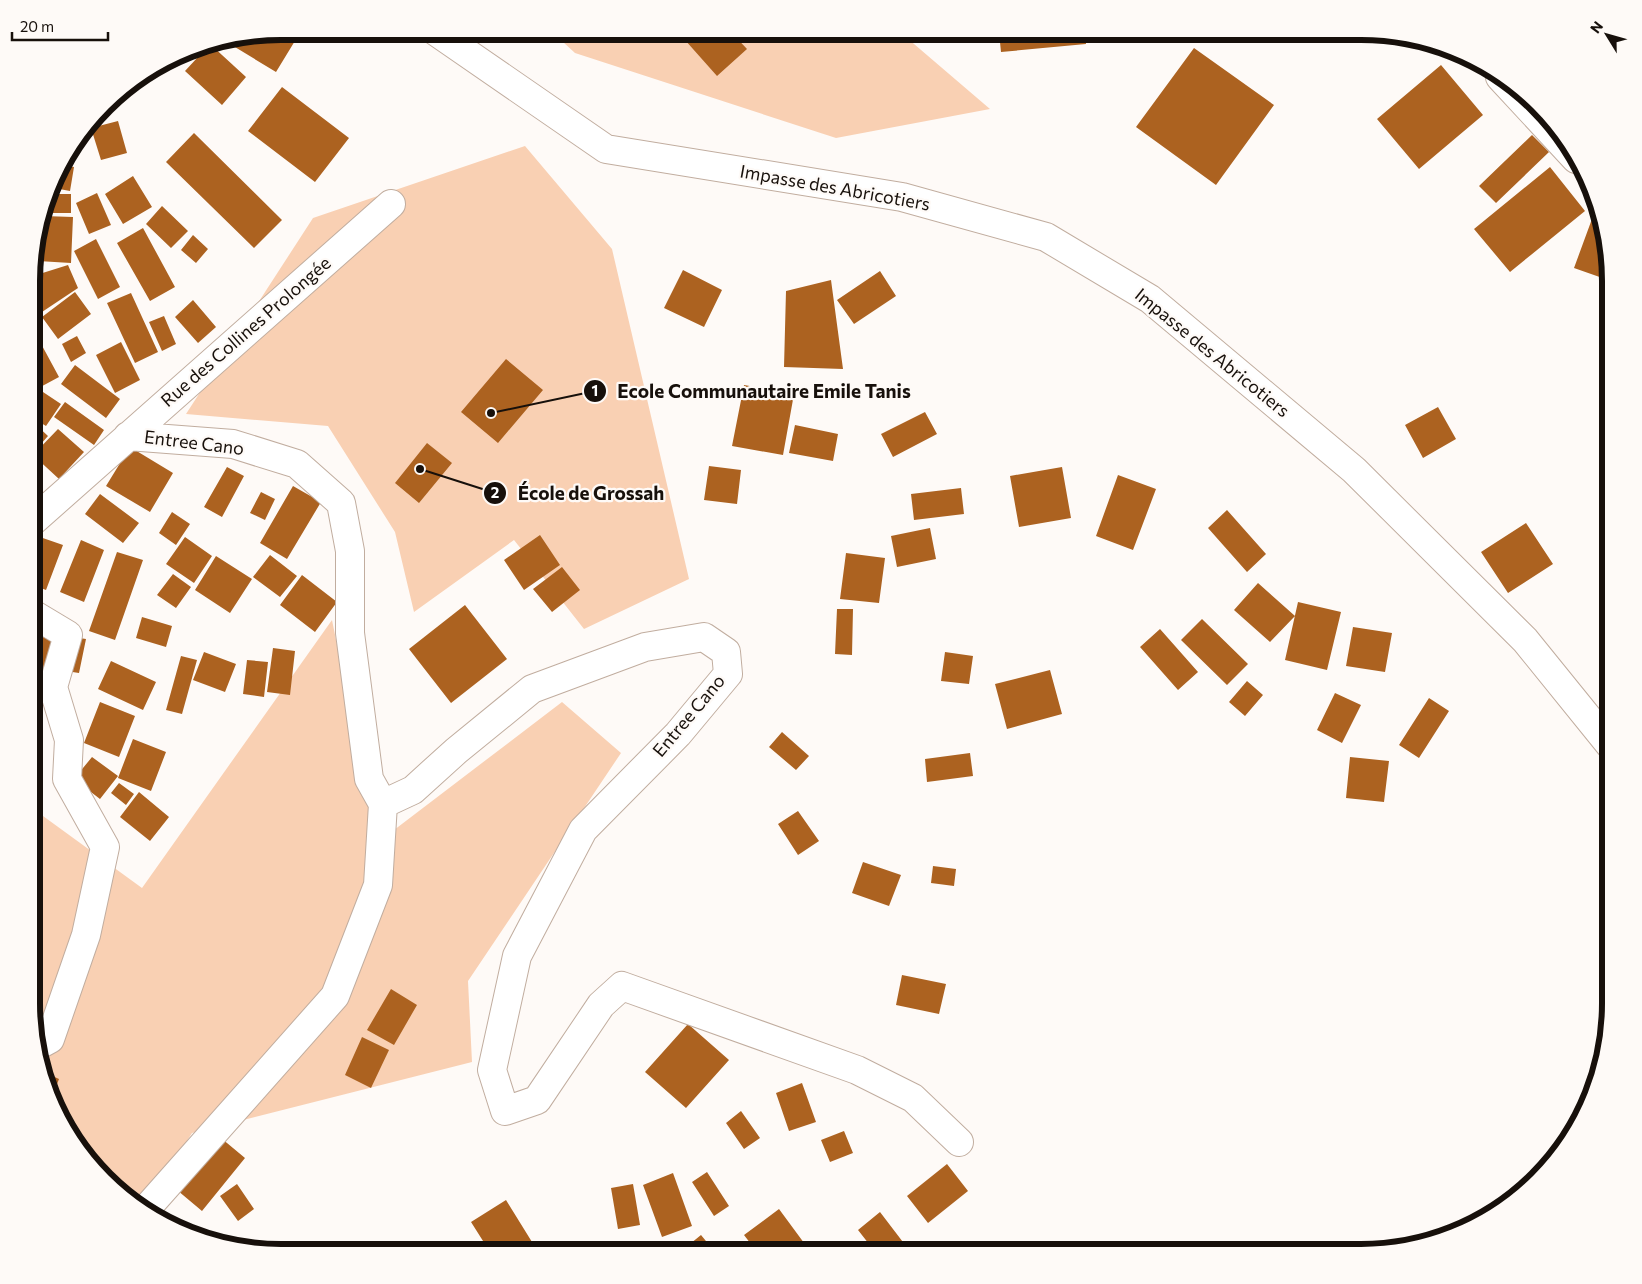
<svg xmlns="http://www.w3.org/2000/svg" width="1642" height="1284" viewBox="0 0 1642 1284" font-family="Commissioner,sans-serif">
	<rect width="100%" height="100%" fill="#fefaf7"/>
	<!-- green -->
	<path fill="#f9d0b3" d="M 551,31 L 900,32 L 990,109 L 836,138 L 575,53 Z
		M 525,146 L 612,249 L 689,579 L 584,629 L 514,540 L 414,612 L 395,532 L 328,426 L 186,414 L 313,218 Z
		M 332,620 L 377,843 L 562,702 L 621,753 L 468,981 L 472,1062 L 192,1133 L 144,1208 L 116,1191 L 57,1113 L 32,1020 L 32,808 L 142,888 Z"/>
	<!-- building -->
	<path fill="#ac6220" d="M 281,31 L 301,31 L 276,72 L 225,41 Z
		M 677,31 L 730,31 L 747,49 L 717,76 Z
		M 999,32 L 1085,32 L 1086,44 L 1001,52 Z
		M 210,44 L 246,77 L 222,105 L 185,71 Z
		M 1194,48 L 1274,105 L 1216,185 L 1136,127 Z
		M 1441,65 L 1483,115 L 1419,169 L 1377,119 Z
		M 148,75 L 134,93 L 126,88 Z
		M 282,87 L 349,138 L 315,182 L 248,131 Z
		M 118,121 L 127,153 L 101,160 L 91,128 Z
		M 194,133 L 282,220 L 254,248 L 166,162 Z
		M 1532,135 L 1549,152 L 1496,203 L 1479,186 Z
		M 62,165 L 74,167 L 70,191 L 54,188 Z
		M 1550,167 L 1585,211 L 1510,272 L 1474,229 Z
		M 133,176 L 152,207 L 123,224 L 105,194 Z
		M 97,193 L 111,225 L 89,234 L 76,203 Z
		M 52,194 L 71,194 L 71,213 L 45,213 Z
		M 162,206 L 188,231 L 171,248 L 146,224 Z
		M 1596,208 L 1611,281 L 1574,268 Z
		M 44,216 L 73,217 L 71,263 L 38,261 L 40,230 Z
		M 143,228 L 175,287 L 150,301 L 117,243 Z
		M 193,235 L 208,249 L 196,263 L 181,250 Z
		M 96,239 L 120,287 L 98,299 L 74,251 Z
		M 68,265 L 78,288 L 36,316 L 33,309 L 33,276 Z
		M 683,270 L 722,290 L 704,327 L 664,308 Z
		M 880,271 L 896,296 L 854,324 L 837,300 Z
		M 831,280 L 843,369 L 784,367 L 786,291 Z
		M 75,292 L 91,314 L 58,339 L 42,317 Z
		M 131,293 L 158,352 L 135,363 L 107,303 Z
		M 193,300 L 216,327 L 198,343 L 175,317 Z
		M 164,316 L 176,344 L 162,351 L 149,322 Z
		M 77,336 L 86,353 L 71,362 L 62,344 Z
		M 39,340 L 59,377 L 33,391 L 33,344 Z
		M 121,342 L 140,380 L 115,393 L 96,355 Z
		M 506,359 L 543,390 L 498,443 L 461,412 Z
		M 75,365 L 120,399 L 106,418 L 61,384 Z
		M 744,385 L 794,394 L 783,455 L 732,446 Z
		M 43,392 L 61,404 L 46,426 L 33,418 L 33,407 Z
		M 65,402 L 104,430 L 94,445 L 54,417 Z
		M 1438,407 L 1456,439 L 1423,458 L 1405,425 Z
		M 925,412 L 937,434 L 893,457 L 881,434 Z
		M 33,422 L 48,436 L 33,453 Z
		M 795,425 L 838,434 L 833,461 L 789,453 Z
		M 58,429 L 84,452 L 59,479 L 33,455 Z
		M 427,443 L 452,463 L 419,503 L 395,483 Z
		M 130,447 L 173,473 L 150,512 L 106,486 Z
		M 709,466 L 741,470 L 737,504 L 704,500 Z
		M 227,467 L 244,476 L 222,517 L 204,507 Z
		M 1062,467 L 1071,518 L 1019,527 L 1010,476 Z
		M 1118,475 L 1156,489 L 1133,550 L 1096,536 Z
		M 293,486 L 321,502 L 287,559 L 260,543 Z
		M 961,488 L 964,514 L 914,520 L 911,494 Z
		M 261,492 L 275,499 L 265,520 L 250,513 Z
		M 100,494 L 139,523 L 123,543 L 85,514 Z
		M 1227,510 L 1266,554 L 1247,572 L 1208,528 Z
		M 172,512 L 190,524 L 176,545 L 159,533 Z
		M 1526,523 L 1553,564 L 1508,593 L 1481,552 Z
		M 930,528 L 936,559 L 897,567 L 891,536 Z
		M 540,535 L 560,565 L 524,590 L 504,560 Z
		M 37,536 L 63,545 L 46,590 L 33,585 L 33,548 Z
		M 185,537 L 212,556 L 194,583 L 166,564 Z
		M 81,540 L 104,550 L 84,602 L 60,592 Z
		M 117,552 L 143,560 L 115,640 L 89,631 Z
		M 846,553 L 885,558 L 879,603 L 840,599 Z
		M 270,555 L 297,576 L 280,597 L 253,577 Z
		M 216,556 L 252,579 L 230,613 L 195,590 Z
		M 562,567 L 580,590 L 552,612 L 533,589 Z
		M 173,574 L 191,587 L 176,608 L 157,595 Z
		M 302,575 L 337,602 L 315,632 L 280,605 Z
		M 1258,583 L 1295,616 L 1270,642 L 1234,610 Z
		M 1298,602 L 1341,612 L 1327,670 L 1285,660 Z
		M 465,605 L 507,659 L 451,703 L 409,649 Z
		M 837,609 L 853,609 L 852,655 L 835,654 Z
		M 142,617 L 172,626 L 166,647 L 136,638 Z
		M 1202,619 L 1248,664 L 1227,685 L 1181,640 Z
		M 1353,627 L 1392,633 L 1385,672 L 1346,666 Z
		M 1160,629 L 1198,672 L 1178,690 L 1140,647 Z
		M 35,631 L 56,641 L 40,675 L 33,671 Z
		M 73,637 L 86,639 L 79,673 L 66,671 Z
		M 273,648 L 295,651 L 290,695 L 267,692 Z
		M 204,652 L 236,664 L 225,692 L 193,680 Z
		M 945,652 L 973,656 L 969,684 L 941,681 Z
		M 181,656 L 197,660 L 182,714 L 166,710 Z
		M 247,660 L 268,662 L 264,697 L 243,694 Z
		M 111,661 L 156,682 L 143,710 L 98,689 Z
		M 1050,670 L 1062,714 L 1007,729 L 995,684 Z
		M 1247,681 L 1263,695 L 1245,716 L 1229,702 Z
		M 1335,693 L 1361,705 L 1342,743 L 1317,730 Z
		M 1429,698 L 1449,711 L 1419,758 L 1399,745 Z
		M 100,702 L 135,716 L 119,757 L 84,743 Z
		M 782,732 L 809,756 L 796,770 L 769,747 Z
		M 133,739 L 166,752 L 151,791 L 118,778 Z
		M 970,753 L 973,776 L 927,782 L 925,759 Z
		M 92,757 L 118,776 L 100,799 L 74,779 Z
		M 1350,757 L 1389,761 L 1384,802 L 1346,798 Z
		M 119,783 L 134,794 L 126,805 L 111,793 Z
		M 139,792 L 169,817 L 150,841 L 120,817 Z
		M 798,811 L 819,841 L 798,855 L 778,824 Z
		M 863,862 L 901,875 L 889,906 L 852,893 Z
		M 933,866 L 956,869 L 954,886 L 931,883 Z
		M 902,975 L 946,984 L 939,1014 L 896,1005 Z
		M 391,989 L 417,1005 L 394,1045 L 367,1030 Z
		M 688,1024 L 729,1060 L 686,1108 L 645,1072 Z
		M 362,1037 L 389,1050 L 371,1088 L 345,1075 Z
		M 46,1073 L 59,1079 L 52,1097 Z
		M 802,1083 L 816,1122 L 789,1131 L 776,1093 Z
		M 741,1111 L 760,1138 L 744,1149 L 726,1123 Z
		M 844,1131 L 853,1153 L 830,1162 L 821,1140 Z
		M 215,1133 L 245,1158 L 202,1211 L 171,1185 Z
		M 947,1164 L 968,1191 L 928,1223 L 907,1196 Z
		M 707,1172 L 729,1206 L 714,1216 L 692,1182 Z
		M 673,1173 L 692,1226 L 662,1237 L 643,1185 Z
		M 237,1184 L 254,1209 L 238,1221 L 220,1196 Z
		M 633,1184 L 640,1225 L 618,1229 L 611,1188 Z
		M 506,1200 L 532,1242 L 516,1252 L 490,1252 L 471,1222 Z
		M 779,1209 L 807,1247 L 799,1252 L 757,1252 L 744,1235 Z
		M 880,1212 L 909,1250 L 906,1253 L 876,1253 L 858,1230 Z
		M 701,1235 L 715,1252 L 680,1252 Z
		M 832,1245 L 838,1253 L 823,1252 Z
		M 358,1246 L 380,1248 L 380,1252 L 357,1252 Z"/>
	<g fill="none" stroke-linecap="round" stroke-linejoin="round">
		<!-- street casing -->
		<g stroke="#c1ad9f" stroke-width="30">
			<path id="street" d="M 435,31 L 606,149 L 902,197 L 1046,237 L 1150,299 L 1354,470 L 1525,640 L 1610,745
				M 1500,77 L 1576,159
				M 128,436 L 233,444 L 297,464 L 341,503 L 350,551 L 350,633 L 369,779 L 383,804 L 413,790 L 456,751 L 532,689 L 645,647 L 704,637 L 726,652 L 728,674 L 678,734 L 583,830 L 517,956 L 492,1070 L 505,1111 L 537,1100 L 601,1005 L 622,986 L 857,1070 L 913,1098 L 959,1142
				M 33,521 L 391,204
				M 33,614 L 68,635 L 53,687 L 69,740 L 67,779 L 105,847 L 86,935 L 50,1039 L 39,1045
				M 146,1209 L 335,996 L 378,885 L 383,804"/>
		</g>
		<!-- street -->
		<use href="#street" stroke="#fff" stroke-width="28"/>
	</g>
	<g text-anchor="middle" stroke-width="4.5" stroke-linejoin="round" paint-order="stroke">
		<!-- street labels -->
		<g font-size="18" fill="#17100b" stroke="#fefaf7">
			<text transform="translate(835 188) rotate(10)" y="6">Impasse des Abricotiers</text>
			<text transform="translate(246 332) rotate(-41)" y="6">Rue des Collines Prolongée</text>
			<text transform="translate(1212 353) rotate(39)" y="6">Impasse des Abricotiers</text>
			<text transform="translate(194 443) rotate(7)" y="6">Entree Cano</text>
			<text transform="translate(689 716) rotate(-50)" y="6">Entree Cano</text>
		</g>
	</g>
	<!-- crop -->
	<path d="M0 0H1642V1284H0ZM281 40H1361A241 241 0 0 1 1602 281V1003A241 241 0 0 1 1361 1244H281A241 241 0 0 1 40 1003V281A241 241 0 0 1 281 40Z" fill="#fefaf7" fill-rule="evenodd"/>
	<path fill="none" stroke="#17100b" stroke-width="6" d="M281 40H1361A241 241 0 0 1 1602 281V1003A241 241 0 0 1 1361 1244H281A241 241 0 0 1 40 1003V281A241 241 0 0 1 281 40Z"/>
	<!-- callouts -->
	<path fill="none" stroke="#17100b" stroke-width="2" d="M491 413L595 391M420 469L495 493"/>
	<g fill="#17100b" stroke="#fefaf7" stroke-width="2">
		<circle cx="491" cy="413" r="5"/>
		<circle cx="420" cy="469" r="5"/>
		<circle cx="595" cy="391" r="12"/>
		<circle cx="495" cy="493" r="12"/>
	</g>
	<g font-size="15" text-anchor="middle" font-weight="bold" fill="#fff">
		<text x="595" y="396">1</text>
		<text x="495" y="498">2</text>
	</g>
	<g font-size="19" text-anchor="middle" font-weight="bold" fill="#17100b" stroke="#fefaf7" stroke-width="4.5" stroke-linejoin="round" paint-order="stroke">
		<text x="764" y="398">Ecole Communautaire Emile Tanis</text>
		<text x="591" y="500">École de Grossah</text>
	</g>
	<!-- north arrow -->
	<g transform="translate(1607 35) rotate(307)" stroke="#fefaf7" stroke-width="4" paint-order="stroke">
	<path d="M0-4L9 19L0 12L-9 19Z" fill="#17100b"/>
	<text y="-8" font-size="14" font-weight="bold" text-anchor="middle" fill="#17100b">N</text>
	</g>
	<!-- scale -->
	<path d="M12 32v8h96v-8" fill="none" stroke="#17100b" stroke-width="2.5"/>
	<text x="20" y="32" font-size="15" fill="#17100b" stroke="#fefaf7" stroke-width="4" paint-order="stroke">20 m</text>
</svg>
